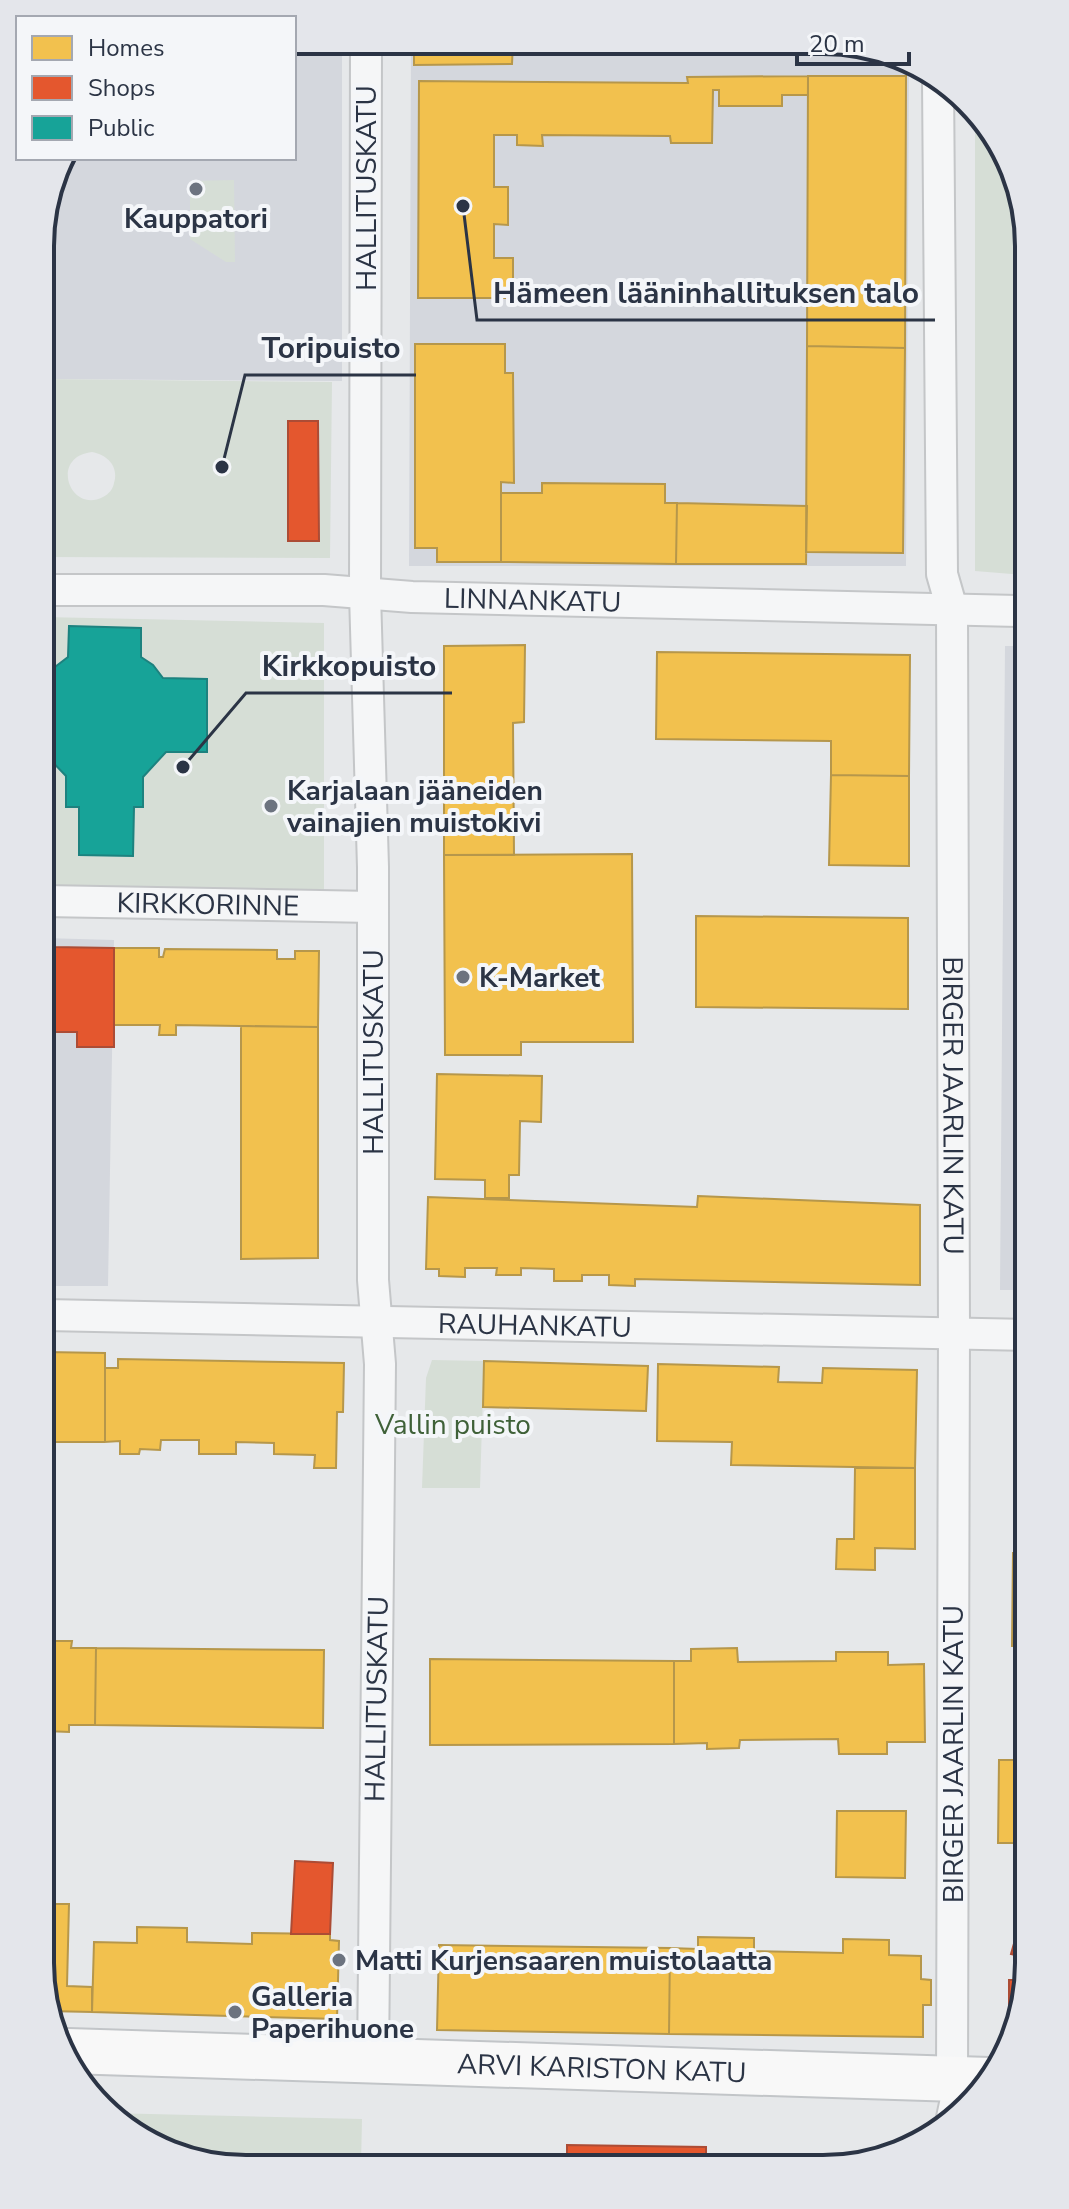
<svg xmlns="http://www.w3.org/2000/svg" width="1069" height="2209" viewBox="0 0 1069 2209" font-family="'Nunito Sans',sans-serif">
	<rect width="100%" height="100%" fill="#e6e8ea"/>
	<!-- built -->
	<path fill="#d4d7dd" d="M 294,40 L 342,41 L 342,381 L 42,379 L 42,220 L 60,158 L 294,158 Z
		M 411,41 L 863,44 L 909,67 L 906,566 L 409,566 Z
		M 1005,646 L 1024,646 L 1026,1290 L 1000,1290 Z
		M 44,938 L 114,940 L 108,1286 L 45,1286 Z"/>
	<!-- green -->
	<path fill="#d6ded6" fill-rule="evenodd" d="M 975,117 L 1022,192 L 1023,575 L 975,571 Z
		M 234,180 L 235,262 L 226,262 L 190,239 L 190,181 Z
		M 42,379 L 332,382 L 330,558 L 43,557 ZM 92,452 C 108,455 119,467 114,483 C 113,489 109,494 103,497 C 70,514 49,457 92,452 Z
		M 43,617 L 324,623 L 324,895 L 44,888 Z
		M 432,1360 L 484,1361 L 480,1488 L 422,1488 L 426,1378 Z
		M 107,2113 L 362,2119 L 361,2164 L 206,2165 L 110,2118 Z"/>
	<!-- homes -->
	<path fill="#f2c14e" stroke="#b6974b" stroke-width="2" d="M 414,41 L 513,42 L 512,64 L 414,65 Z
		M 808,76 L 808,95 L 782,95 L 782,106 L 719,106 L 719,90 L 713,90 L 712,143 L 671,143 L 670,136 L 542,135 L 543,146 L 517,145 L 517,135 L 494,135 L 494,187 L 508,187 L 508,225 L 494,224 L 494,258 L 513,258 L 513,298 L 418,298 L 419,81 L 688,83 L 687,77 Z
		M 808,76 L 906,76 L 905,348 L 807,346 Z
		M 415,344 L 505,344 L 505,373 L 513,373 L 514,483 L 501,482 L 501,562 L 437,562 L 437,548 L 415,548 Z
		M 807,346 L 905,348 L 903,553 L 806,552 Z
		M 542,483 L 665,484 L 665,503 L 677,503 L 676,564 L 501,562 L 501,493 L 542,493 Z
		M 677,503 L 807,506 L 806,564 L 676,564 Z
		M 525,645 L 524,722 L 513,723 L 514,855 L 444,855 L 444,646 Z
		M 657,652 L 910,655 L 909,776 L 831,775 L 831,741 L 656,739 Z
		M 831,775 L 909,776 L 909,866 L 829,865 Z
		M 632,854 L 633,1042 L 521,1042 L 521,1055 L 445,1055 L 444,855 Z
		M 696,916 L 908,918 L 908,1009 L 696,1007 Z
		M 114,948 L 159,948 L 159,957 L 163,957 L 165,949 L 277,950 L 277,959 L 295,959 L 295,951 L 319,951 L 318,1027 L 176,1025 L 176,1035 L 159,1035 L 160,1025 L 114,1025 Z
		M 241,1026 L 318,1027 L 318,1258 L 241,1259 Z
		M 437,1074 L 542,1076 L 541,1122 L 520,1121 L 519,1175 L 509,1175 L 509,1198 L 485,1198 L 485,1180 L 435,1179 Z
		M 698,1196 L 920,1205 L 920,1285 L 635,1279 L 635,1286 L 609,1285 L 609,1275 L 582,1275 L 582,1281 L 554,1281 L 554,1269 L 521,1268 L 521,1275 L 496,1275 L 497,1268 L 465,1268 L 465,1277 L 439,1276 L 439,1269 L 426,1269 L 428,1197 L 697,1207 Z
		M 45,1352 L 105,1353 L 105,1442 L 45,1442 Z
		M 118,1359 L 344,1363 L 343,1412 L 337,1412 L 336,1468 L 314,1468 L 315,1455 L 274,1454 L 274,1443 L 236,1442 L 236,1454 L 199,1454 L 199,1440 L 161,1440 L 160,1450 L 140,1449 L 139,1454 L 120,1454 L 120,1441 L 105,1442 L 105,1368 L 118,1368 Z
		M 484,1361 L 648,1366 L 646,1411 L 483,1407 Z
		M 658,1364 L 779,1367 L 778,1382 L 822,1383 L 823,1368 L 917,1370 L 915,1468 L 731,1465 L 732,1442 L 657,1441 Z
		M 1018,1375 L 1026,1375 L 1027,1470 L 1017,1470 Z
		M 855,1468 L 915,1468 L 915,1549 L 875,1548 L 875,1570 L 836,1569 L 837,1539 L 854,1539 Z
		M 1013,1553 L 1027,1553 L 1027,1646 L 1012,1646 Z
		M 46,1641 L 72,1641 L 71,1648 L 96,1648 L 95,1725 L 69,1725 L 69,1732 L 46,1731 Z
		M 96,1648 L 324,1650 L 323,1728 L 95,1725 Z
		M 737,1648 L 738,1662 L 836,1661 L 836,1652 L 888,1652 L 888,1665 L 924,1664 L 925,1742 L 887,1742 L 887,1754 L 839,1754 L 838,1739 L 740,1740 L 739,1748 L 707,1749 L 707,1743 L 674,1744 L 674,1661 L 691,1661 L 691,1649 Z
		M 430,1659 L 674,1661 L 674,1744 L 430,1745 Z
		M 999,1760 L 1028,1760 L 1028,1843 L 998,1843 Z
		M 837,1811 L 906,1811 L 905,1878 L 836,1877 Z
		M 47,1904 L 69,1904 L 67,1986 L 92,1987 L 92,2012 L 47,2011 Z
		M 137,1927 L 187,1928 L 187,1942 L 252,1944 L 252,1933 L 330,1934 L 330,1940 L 339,1941 L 337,2019 L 92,2012 L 94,1942 L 137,1943 Z
		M 698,1937 L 754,1938 L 754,1951 L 843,1953 L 843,1939 L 889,1940 L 889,1955 L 921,1956 L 921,1979 L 931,1980 L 931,2005 L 923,2005 L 923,2037 L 669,2034 L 670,1948 L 698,1949 Z
		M 439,1945 L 670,1948 L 669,2034 L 437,2030 Z"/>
	<!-- shops -->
	<path fill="#e4572e" stroke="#ac4c35" stroke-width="2" d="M 288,421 L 318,421 L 319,541 L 288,541 Z
		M 44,941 L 53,941 L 52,947 L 114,948 L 114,1047 L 77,1047 L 77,1032 L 44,1032 Z
		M 295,1861 L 333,1863 L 330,1934 L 291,1934 Z
		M 1015,1940 L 1028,1940 L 1029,1977 L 1009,2029 L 1009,1980 L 1024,1980 L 1024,1957 L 1011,1954 Z
		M 567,2145 L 706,2147 L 706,2163 L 567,2163 Z"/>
	<!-- public -->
	<path fill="#17a398" stroke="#1d827f" stroke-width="2" d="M 69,626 L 141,628 L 141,657 L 153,665 L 163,678 L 207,679 L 207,752 L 166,752 L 143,777 L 143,807 L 134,807 L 133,856 L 79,855 L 79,807 L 66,807 L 66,776 L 43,752 L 43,683 L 55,667 L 68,657 Z"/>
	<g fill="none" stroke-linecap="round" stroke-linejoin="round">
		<!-- service casing -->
		<g stroke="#c4c6c8" stroke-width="18">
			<path id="service" d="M 941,2131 L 951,2084"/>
		</g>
		<!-- minor casing -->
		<g stroke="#c4c6c8" stroke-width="34">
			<g id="minor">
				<path d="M 366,41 L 365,594 L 373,867 L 373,1280 L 380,1364 L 373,2062"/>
				<path id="s1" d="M 938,81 L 942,574 L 952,609 L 954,1333 L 952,2080"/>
				<path id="s2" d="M 43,590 L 324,590 L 412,597 L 1023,611"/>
				<path id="s3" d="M 44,901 L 373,907"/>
				<path id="s4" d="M 45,1315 L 1026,1335"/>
			</g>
		</g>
		<!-- primary casing -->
		<g stroke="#c2c5c8" stroke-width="48">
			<g id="primary">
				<path id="s5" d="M 68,2051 L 989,2080"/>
			</g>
		</g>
		<!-- service -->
		<use href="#service" stroke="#f5f6f7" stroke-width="14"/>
		<!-- minor -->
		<use href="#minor" stroke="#f5f6f7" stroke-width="30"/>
		<!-- primary -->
		<use href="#primary" stroke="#f8f8f8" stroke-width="44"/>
	</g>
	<!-- markers -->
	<g fill="#6c737f" stroke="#f4f6f9" stroke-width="3">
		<circle cx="196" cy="189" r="8"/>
		<circle cx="271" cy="806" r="8"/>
		<circle cx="463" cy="977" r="8"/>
		<circle cx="339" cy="1960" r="8"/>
		<circle cx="235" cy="2012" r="8"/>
	</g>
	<g text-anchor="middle" stroke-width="8" stroke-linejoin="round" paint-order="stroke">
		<!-- street labels -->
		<g font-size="28" fill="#2b3445" stroke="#f4f6f9">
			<text transform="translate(366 188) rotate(-90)" y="10">HALLITUSKATU</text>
			<text dy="10" stroke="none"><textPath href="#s2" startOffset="490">LINNANKATU</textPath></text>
			<text dy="10" stroke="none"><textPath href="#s3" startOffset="164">KIRKKORINNE</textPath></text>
			<text transform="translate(373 1052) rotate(-90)" y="10">HALLITUSKATU</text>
			<text dy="10" stroke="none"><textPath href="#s1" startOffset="1026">BIRGER JAARLIN KATU</textPath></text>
			<text dy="10" stroke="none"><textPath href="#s4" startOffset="490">RAUHANKATU</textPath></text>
			<text transform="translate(376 1699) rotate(-89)" y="10">HALLITUSKATU</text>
			<text transform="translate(953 1754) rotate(-90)" y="10">BIRGER JAARLIN KATU</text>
			<text dy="10" stroke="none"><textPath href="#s5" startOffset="534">ARVI KARISTON KATU</textPath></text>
		</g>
		<!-- poi labels -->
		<g font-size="28" font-weight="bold" fill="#2b3445" stroke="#f4f6f9" text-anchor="start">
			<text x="196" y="228" text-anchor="middle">Kauppatori</text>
			<text x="287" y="800">Karjalaan jääneiden<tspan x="287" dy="32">vainajien muistokivi</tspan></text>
			<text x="479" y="987">K-Market</text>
			<text x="355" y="1970">Matti Kurjensaaren muistolaatta</text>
			<text x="251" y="2006">Galleria<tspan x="251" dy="32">Paperihuone</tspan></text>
		</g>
		<!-- park labels -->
		<g font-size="28" fill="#3f6138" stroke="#f4f6f9">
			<text x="453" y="1434">Vallin puisto</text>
		</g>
	</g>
	<!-- crop -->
	<path d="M0 0H1069V2209H0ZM246 54H823A192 192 0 0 1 1015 246V1963A192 192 0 0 1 823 2155H246A192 192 0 0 1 54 1963V246A192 192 0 0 1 246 54Z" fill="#e4e6eb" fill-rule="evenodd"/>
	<path fill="none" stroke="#2b3445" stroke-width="4" d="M246 54H823A192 192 0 0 1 1015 246V1963A192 192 0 0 1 823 2155H246A192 192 0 0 1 54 1963V246A192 192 0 0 1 246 54Z"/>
	<!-- callouts -->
	<path fill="none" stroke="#2b3445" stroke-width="3" d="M463 206L477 320H935M222 467L245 375H416M183 767L246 693H452"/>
	<g fill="#2b3445" stroke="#f4f6f9" stroke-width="3">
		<circle cx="463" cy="206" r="8"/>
		<circle cx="222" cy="467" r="8"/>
		<circle cx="183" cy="767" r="8"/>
	</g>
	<g font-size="30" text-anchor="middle" font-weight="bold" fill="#2b3445" stroke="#f4f6f9" stroke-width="8" stroke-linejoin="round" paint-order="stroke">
		<text x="706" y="303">Hämeen lääninhallituksen talo</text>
		<text x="331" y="358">Toripuisto</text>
		<text x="349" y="676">Kirkkopuisto</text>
	</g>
	<!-- legend -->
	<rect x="16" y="16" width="280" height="144" fill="#f4f6f9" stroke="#a4a8b1" stroke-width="2"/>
	<rect x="32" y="36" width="40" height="24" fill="#f2c14e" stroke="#a4a8b1" stroke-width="2"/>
	<text x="88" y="56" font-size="24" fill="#2b3445">Homes</text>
	<rect x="32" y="76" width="40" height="24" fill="#e4572e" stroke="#a4a8b1" stroke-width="2"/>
	<text x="88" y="96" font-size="24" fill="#2b3445">Shops</text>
	<rect x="32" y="116" width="40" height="24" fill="#17a398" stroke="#a4a8b1" stroke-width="2"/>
	<text x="88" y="136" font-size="24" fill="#2b3445">Public</text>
	<!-- scale -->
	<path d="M797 52v12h112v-12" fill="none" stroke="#2b3445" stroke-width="4"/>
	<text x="809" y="52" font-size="24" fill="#2b3445" stroke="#f4f6f9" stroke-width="6" paint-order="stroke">20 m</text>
</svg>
